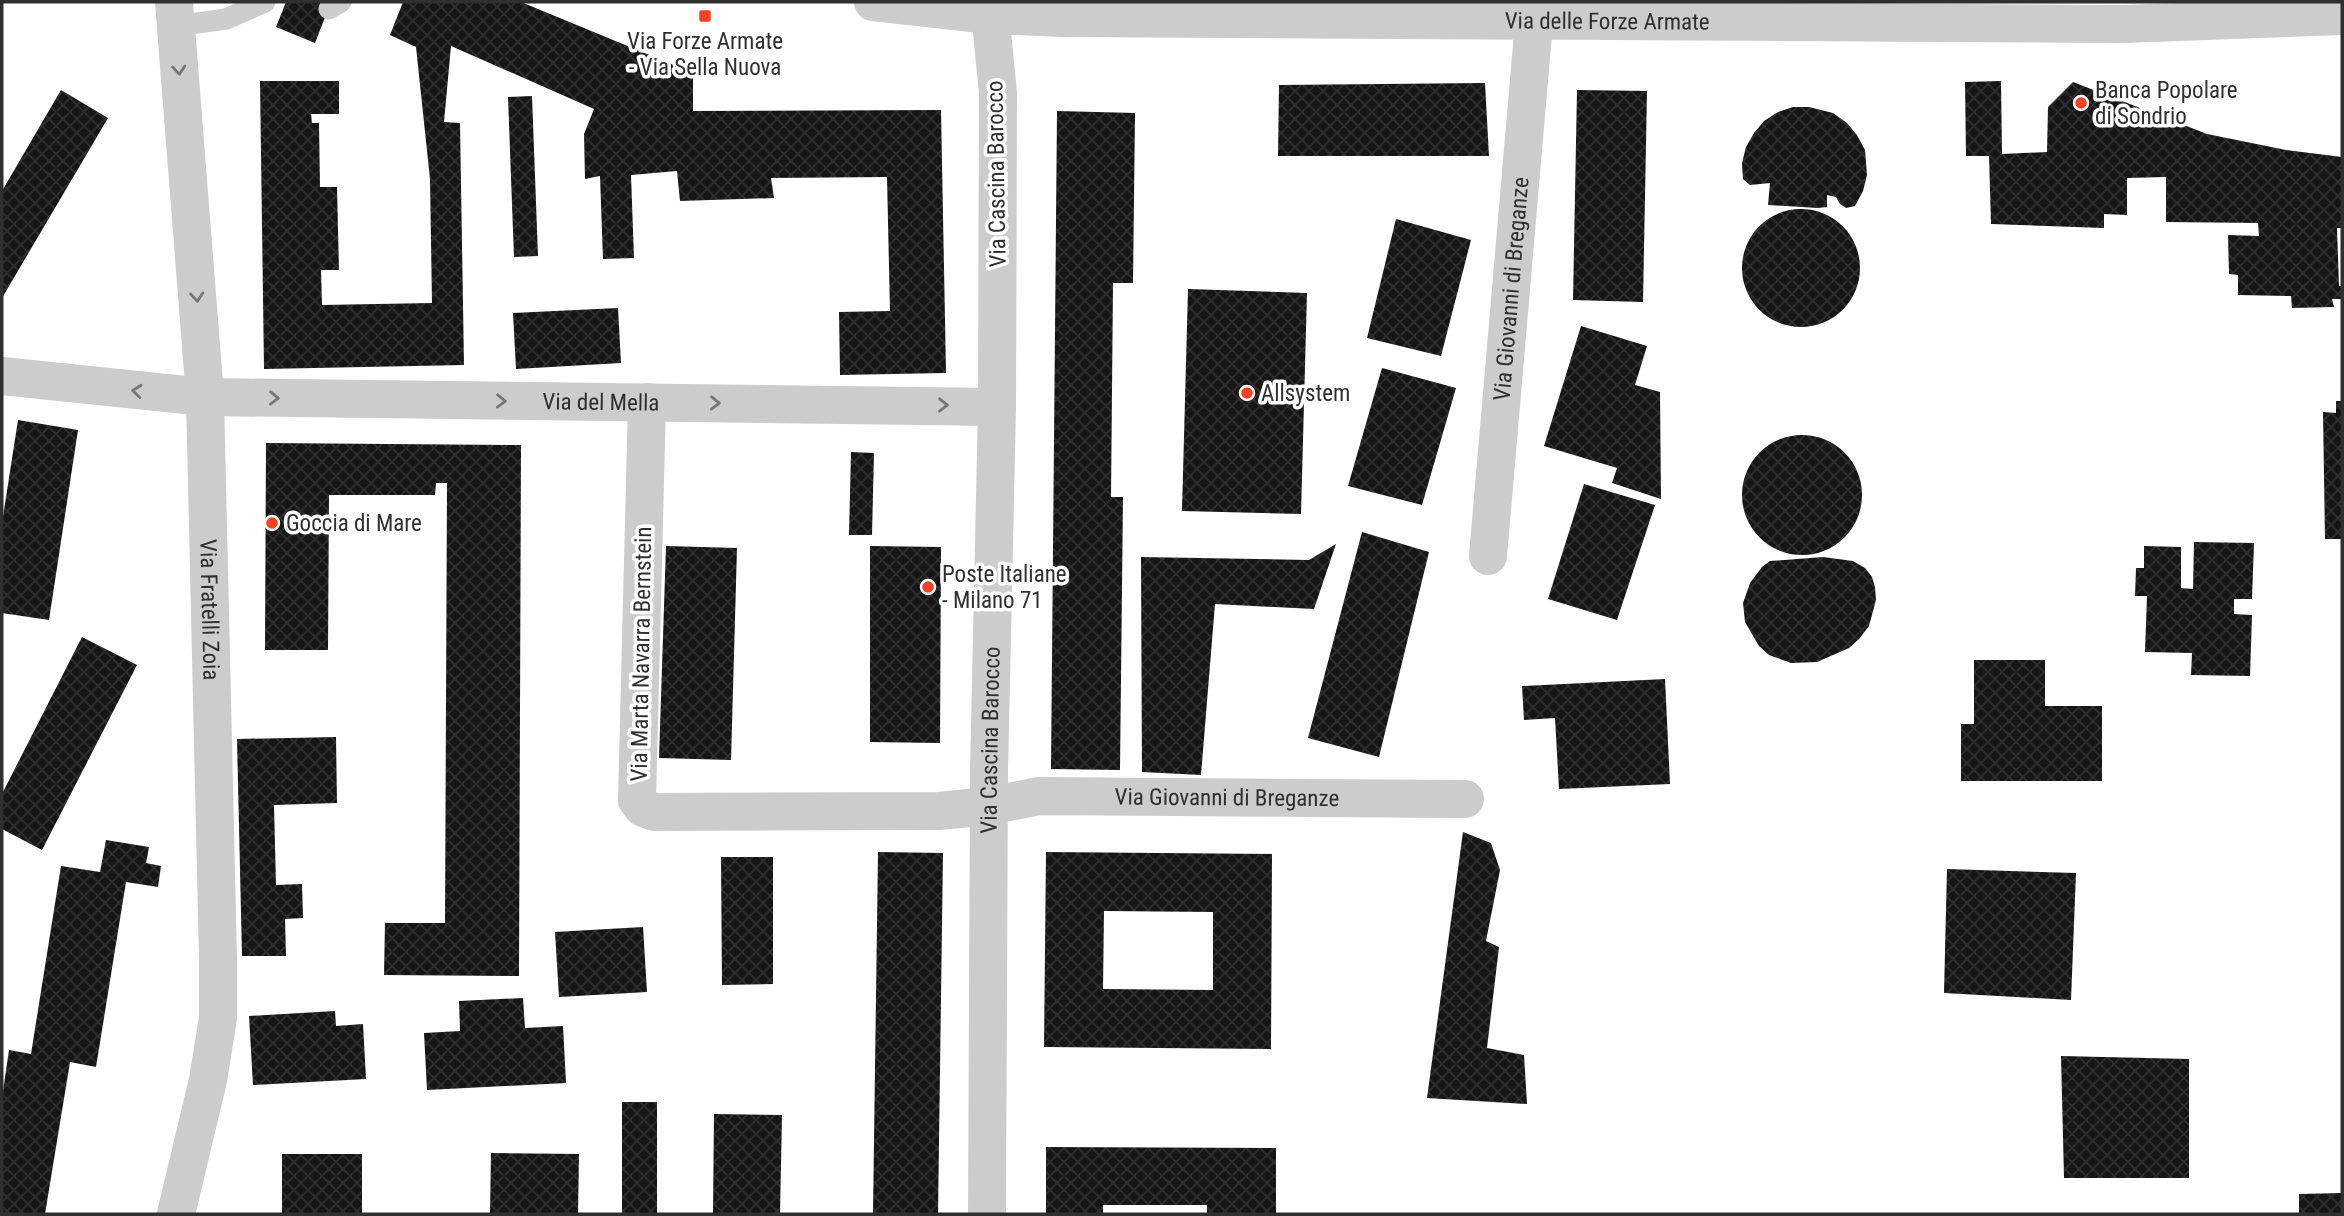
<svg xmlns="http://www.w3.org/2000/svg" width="2344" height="1216" viewBox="0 0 2344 1216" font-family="'Roboto Condensed',sans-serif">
	<defs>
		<pattern id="building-cross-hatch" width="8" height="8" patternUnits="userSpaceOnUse" patternTransform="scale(1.75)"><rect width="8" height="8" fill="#161616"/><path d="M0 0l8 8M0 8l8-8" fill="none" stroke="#303030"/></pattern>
	</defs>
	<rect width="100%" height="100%" fill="#fff"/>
	<!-- building -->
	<path fill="url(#building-cross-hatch)" fill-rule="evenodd" d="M 286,2 L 331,2 L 315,43 L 276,27 Z
		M 403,2 L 521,2 L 693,73 L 693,111 L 941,110 L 946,373 L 840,375 L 839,312 L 890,311 L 887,177 L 771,178 L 774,198 L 680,201 L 677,171 L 631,175 L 634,258 L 603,259 L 600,176 L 585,179 L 584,134 L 594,109 L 451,46 L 444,122 L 460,123 L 464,365 L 264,369 L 260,81 L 339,81 L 339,114 L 311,114 L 312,123 L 319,123 L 320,187 L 337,187 L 339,270 L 321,270 L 322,305 L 432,303 L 430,179 L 416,47 L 390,35 Z
		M 2001,81 L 2002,154 L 2047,152 L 2048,107 L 2073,82 L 2207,134 L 2286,150 L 2342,157 L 2342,228 L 2337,228 L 2339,286 L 2342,286 L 2342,299 L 2332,299 L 2334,307 L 2292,308 L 2291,296 L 2238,295 L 2238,275 L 2229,274 L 2228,235 L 2259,236 L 2258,223 L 2166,222 L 2166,177 L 2127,178 L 2127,215 L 2104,214 L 2104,228 L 1991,224 L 1989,156 L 1966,156 L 1965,82 Z
		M 1485,83 L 1489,156 L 1278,156 L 1279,85 Z
		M 61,90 L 108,118 L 2,298 L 2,191 Z
		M 1577,90 L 1647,91 L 1643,302 L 1573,300 Z
		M 532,96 L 538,256 L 514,257 L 508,97 Z
		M 1793,107 L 1809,107 L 1833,113 L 1847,123 L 1857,135 L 1865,150 L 1867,175 L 1863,191 L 1855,206 L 1846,208 L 1840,204 L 1836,197 L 1827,195 L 1827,207 L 1818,208 L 1768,205 L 1770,183 L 1750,185 L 1743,179 L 1742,163 L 1746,147 L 1754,133 L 1764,121 L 1778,112 Z
		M 1057,111 L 1135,113 L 1133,283 L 1113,283 L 1111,497 L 1123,497 L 1120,770 L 1051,769 Z
		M1742 268a59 59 0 1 1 118 0a59 59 0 1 1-118 0Z
		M 1396,219 L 1471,240 L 1441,356 L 1367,338 Z
		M 1188,289 L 1307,293 L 1301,514 L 1182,511 Z
		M 618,308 L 621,363 L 516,369 L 513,313 Z
		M 1581,326 L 1647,346 L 1635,385 L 1660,392 L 1661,499 L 1612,483 L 1617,468 L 1544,446 Z
		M 1382,368 L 1456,388 L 1422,505 L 1348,486 Z
		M 2336,401 L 2342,401 L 2342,539 L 2325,539 L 2323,412 L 2336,413 Z
		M 18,420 L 78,430 L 49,620 L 2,613 L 2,523 Z
		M1742 495a60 60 0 1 1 120 0a60 60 0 1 1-120 0Z
		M 266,443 L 521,445 L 519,976 L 384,975 L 385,923 L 445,923 L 447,483 L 436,483 L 435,495 L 329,495 L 328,650 L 265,650 Z
		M 851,452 L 874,453 L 872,535 L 849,535 Z
		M 1584,484 L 1655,505 L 1617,620 L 1548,599 Z
		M 1362,532 L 1429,552 L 1379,757 L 1308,738 Z
		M 2194,542 L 2254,543 L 2252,599 L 2234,599 L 2234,614 L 2252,615 L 2250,676 L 2191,675 L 2192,653 L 2145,652 L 2147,596 L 2135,596 L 2136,568 L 2144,568 L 2144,546 L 2181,547 L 2181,588 L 2193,589 Z
		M 1336,544 L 1314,609 L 1215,604 L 1201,775 L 1142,772 L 1141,557 L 1309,560 Z
		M 666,546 L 737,548 L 731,760 L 659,758 Z
		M 870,546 L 941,547 L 940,743 L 870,742 Z
		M 1823,557 L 1853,561 L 1865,568 L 1872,577 L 1875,587 L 1876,600 L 1869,626 L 1859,639 L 1849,648 L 1817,662 L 1791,663 L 1769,655 L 1759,646 L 1745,622 L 1743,603 L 1750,583 L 1762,567 L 1770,561 Z
		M 82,637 L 137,665 L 42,850 L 2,829 L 2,794 Z
		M 1974,660 L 2045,660 L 2045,706 L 2102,706 L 2102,781 L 1961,781 L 1961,724 L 1974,724 Z
		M 1665,679 L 1670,784 L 1559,789 L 1555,718 L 1524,720 L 1522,686 Z
		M 336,737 L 337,803 L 274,805 L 276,885 L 302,884 L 303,918 L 285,919 L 286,956 L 242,956 L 237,739 Z
		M 1463,832 L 1491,843 L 1500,870 L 1486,941 L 1499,947 L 1487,1048 L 1524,1055 L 1527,1104 L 1427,1098 Z
		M 106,840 L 149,847 L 146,863 L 161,866 L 158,887 L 126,882 L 96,1067 L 70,1062 L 45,1214 L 2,1214 L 2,1098 L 9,1050 L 31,1054 L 61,866 L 100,872 Z
		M 878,852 L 943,853 L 938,1214 L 873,1214 Z
		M 1046,852 L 1272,854 L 1271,1049 L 1044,1047 ZM 1104,911 L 1213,912 L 1213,990 L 1103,989 Z
		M 721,857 L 773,857 L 773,984 L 722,985 Z
		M 1947,869 L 2076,873 L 2071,1000 L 1944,993 Z
		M 643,927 L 647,992 L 559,997 L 555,932 Z
		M 523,998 L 525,1028 L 563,1026 L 566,1083 L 427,1090 L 424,1033 L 460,1031 L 459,1001 Z
		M 335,1011 L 336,1026 L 363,1024 L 366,1079 L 253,1085 L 249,1016 Z
		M 2061,1056 L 2189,1059 L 2189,1178 L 2064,1178 Z
		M 622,1102 L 657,1102 L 657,1214 L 622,1214 Z
		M 714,1114 L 782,1115 L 780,1214 L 713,1214 Z
		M 1046,1147 L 1276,1148 L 1276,1214 L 1207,1214 L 1207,1205 L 1103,1205 L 1103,1214 L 1046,1214 Z
		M 491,1153 L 579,1154 L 578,1214 L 490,1214 Z
		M 282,1154 L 362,1154 L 362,1214 L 282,1214 Z
		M 2342,1193 L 2342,1214 L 2299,1214 L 2299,1194 Z"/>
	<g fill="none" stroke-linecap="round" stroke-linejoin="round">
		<!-- service -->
		<path stroke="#ccc" stroke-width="21" d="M 329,9 L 341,2
			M 176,26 L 226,19 L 265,2"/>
		<!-- minor -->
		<g stroke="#ccc" stroke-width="38">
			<path id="s1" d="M 174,2 L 205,397 L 218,959 L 218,1018 L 208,1080 L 176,1214"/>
			<path id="s2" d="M 2,376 L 205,397 L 997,407"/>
			<path id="s3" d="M 647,402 L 637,800 L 643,808 L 654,812 L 939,811 L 989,806 L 1039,796 L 1465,799"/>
			<path id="s4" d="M 1488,556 L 1534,22"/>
			<path id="s5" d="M 987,1214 L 989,772 L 997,407 L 998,93 L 989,2"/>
		</g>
		<!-- tertiary -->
		<path stroke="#ccc" stroke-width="38" id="s6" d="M 873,2 L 990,15 L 1061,18 L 2123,24 L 2342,16"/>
	</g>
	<!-- one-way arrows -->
	<defs><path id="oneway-chevron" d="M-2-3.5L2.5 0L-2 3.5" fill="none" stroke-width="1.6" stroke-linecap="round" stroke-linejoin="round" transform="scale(1.75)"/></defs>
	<g stroke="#767676">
		<use href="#oneway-chevron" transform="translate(179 70) rotate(85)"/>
		<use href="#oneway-chevron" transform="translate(197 297) rotate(85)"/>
		<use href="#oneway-chevron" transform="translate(137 391) rotate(-174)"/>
		<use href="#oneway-chevron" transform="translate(274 398) rotate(1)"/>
		<use href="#oneway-chevron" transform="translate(501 401) rotate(1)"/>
		<use href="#oneway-chevron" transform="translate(715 403) rotate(1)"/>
		<use href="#oneway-chevron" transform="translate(943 405) rotate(1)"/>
	</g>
	<!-- markers -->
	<g fill="#f44122" stroke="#fff" stroke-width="2.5">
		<rect x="698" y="9" width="14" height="14" rx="3.5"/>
		<circle cx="2081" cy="103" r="7"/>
		<circle cx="1247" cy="393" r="7"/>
		<circle cx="272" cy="523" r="7"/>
		<circle cx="928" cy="587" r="7"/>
	</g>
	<g text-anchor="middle" stroke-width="7" stroke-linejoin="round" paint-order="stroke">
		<!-- street labels -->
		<g font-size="23" fill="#2f2f2f" stroke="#fff">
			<text dy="8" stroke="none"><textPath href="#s6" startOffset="735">Via delle Forze Armate</textPath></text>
			<text transform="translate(996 174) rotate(-91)" y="8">Via Cascina Barocco</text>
			<text dy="8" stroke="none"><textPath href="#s4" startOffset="268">Via Giovanni di Breganze</textPath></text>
			<text dy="8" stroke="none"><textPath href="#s2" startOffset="600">Via del Mella</textPath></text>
			<text dy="8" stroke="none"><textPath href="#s1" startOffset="609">Via Fratelli Zoia</textPath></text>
			<text transform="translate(641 654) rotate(-89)" y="8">Via Marta Navarra Bernstein</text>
			<text dy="8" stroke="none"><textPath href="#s5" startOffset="474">Via Cascina Barocco</textPath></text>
			<text dy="8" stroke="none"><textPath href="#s3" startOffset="994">Via Giovanni di Breganze</textPath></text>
		</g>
		<!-- poi labels -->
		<g font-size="23" fill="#2f2f2f" stroke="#fff" text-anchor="start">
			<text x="705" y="49" text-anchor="middle">Via Forze Armate<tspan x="705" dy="26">- Via Sella Nuova</tspan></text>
			<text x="2095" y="98">Banca Popolare<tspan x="2095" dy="26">di Sondrio</tspan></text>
			<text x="1261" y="401">Allsystem</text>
			<text x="286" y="531">Goccia di Mare</text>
			<text x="942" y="582">Poste Italiane<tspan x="942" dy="26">- Milano 71</tspan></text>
		</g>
	</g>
	<!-- border -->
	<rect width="2344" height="1216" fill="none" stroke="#2f2f2f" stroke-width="7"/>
</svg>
